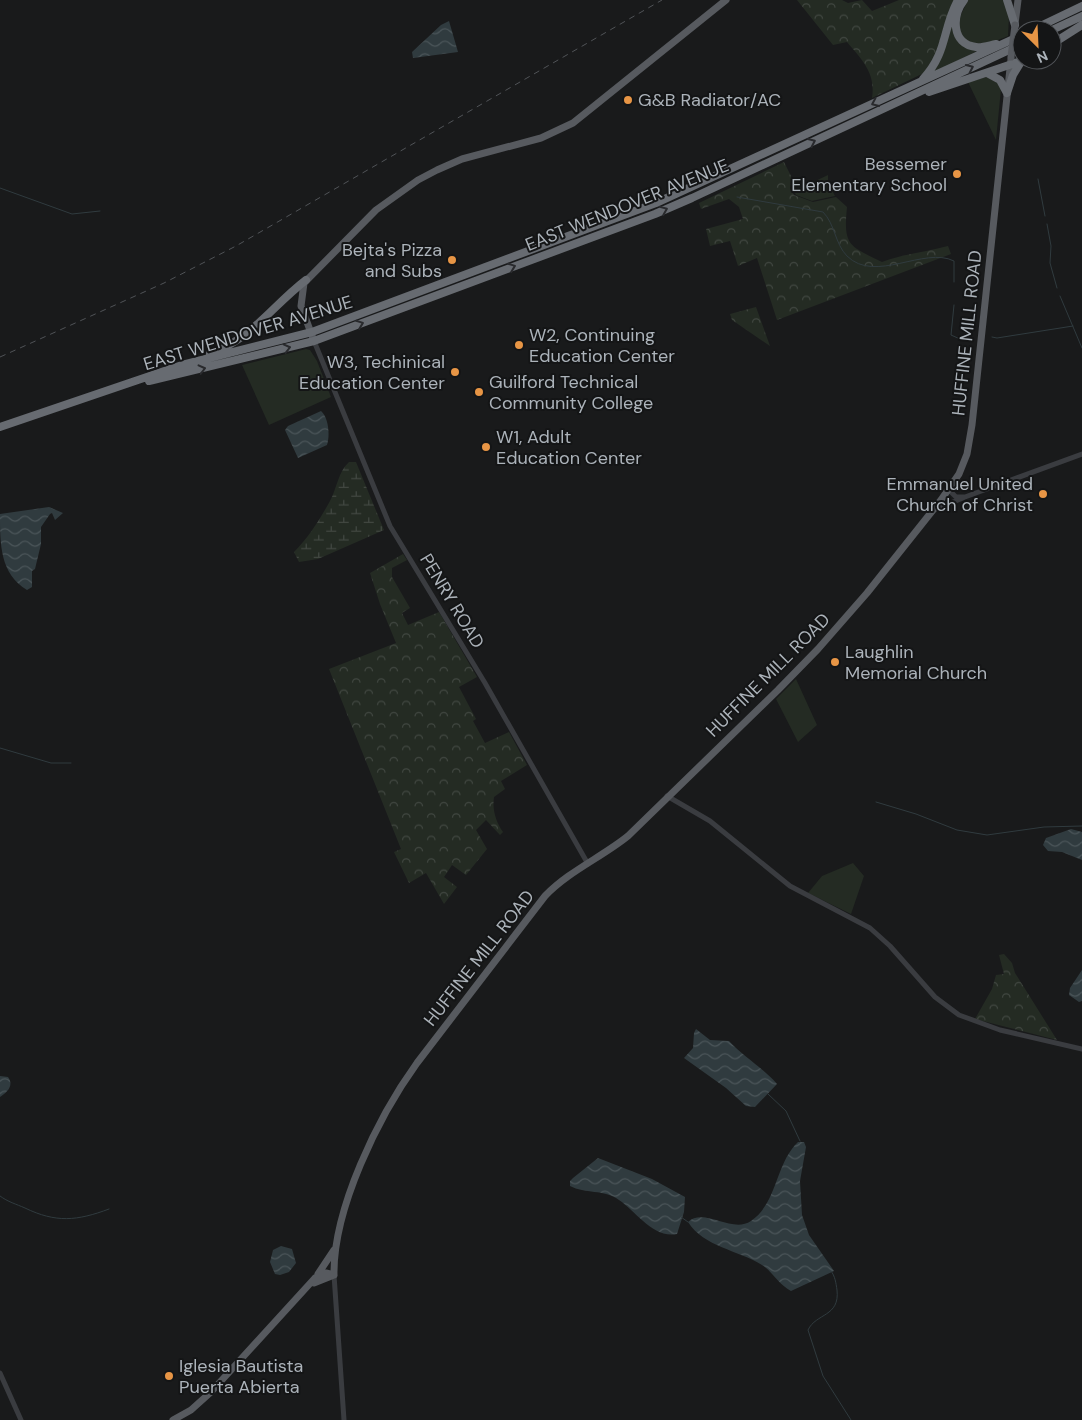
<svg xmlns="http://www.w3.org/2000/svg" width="1082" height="1420" viewBox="0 0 1082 1420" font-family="'DM Sans',sans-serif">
	<defs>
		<pattern id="forest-crowns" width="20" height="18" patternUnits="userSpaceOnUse" patternTransform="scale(1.25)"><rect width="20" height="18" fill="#242b23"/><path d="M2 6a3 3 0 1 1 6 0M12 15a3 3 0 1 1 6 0" fill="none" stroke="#414741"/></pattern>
		<pattern id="wetland-marsh" width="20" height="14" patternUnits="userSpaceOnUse" patternTransform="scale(1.25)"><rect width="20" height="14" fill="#242b23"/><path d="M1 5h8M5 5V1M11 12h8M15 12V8" fill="none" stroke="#414741"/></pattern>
		<pattern id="water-waves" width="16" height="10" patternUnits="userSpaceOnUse" patternTransform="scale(1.25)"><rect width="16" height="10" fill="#303b3f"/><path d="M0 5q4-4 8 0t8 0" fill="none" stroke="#4b5559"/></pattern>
	</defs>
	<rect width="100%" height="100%" fill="#191a1b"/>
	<!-- green -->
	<path fill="#242b23" d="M 968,0 L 1005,0 L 1009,16 L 1008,36 C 992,43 976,48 961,37 L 958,21 Z
		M 952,22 L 957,39 L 977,51 L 933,73 L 943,55 Z
		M 986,77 L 998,83 L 1001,89 L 996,140 L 968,82 Z
		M 828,175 L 828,182 L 835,196 L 812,201 L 796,195 L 794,191 Z
		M 306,349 L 310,350 L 317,361 L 331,397 L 269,425 L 242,365 Z
		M 796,679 L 817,725 L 798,742 L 776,699 Z
		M 853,863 L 864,876 L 851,914 L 808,893 L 822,876 Z"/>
	<!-- forest -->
	<path fill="url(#forest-crowns)" d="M 797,0 L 842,0 L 848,3 L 862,0 L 872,11 L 899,0 L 955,0 L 940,46 L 926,72 L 872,98 C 876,73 862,60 847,42 L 833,45 Z
		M 784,162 L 791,176 L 790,189 L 794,195 L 813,202 L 836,197 L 847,207 C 843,246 849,246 882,262 C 903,254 926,252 948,246 L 951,254 L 777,320 L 757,258 L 738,266 L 730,241 L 710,246 L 706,229 L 743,219 L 739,207 L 729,199 L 701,209 L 699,203 Z
		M 756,307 L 770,346 L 732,320 L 730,314 Z
		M 403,554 L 407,560 L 392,568 L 392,577 L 410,608 L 402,613 L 408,625 L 439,612 L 477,677 L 459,687 L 476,719 L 473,721 L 485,743 L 509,732 L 527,765 L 501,781 L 505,789 L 494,797 C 492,810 496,822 503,832 L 500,835 L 486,820 L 476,830 L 487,849 L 466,875 L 452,865 L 444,877 L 457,887 L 444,904 L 426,873 L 409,883 L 394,852 L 401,849 L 329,669 L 396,643 L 380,604 L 370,573 Z
		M 1004,954 L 1012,963 L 1015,973 L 1057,1040 L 975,1019 L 992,989 L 996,975 L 1004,974 L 999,955 Z"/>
	<!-- wetland -->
	<path fill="url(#wetland-marsh)" d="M 349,462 L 356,462 L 384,530 L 318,559 L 299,562 L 294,552 C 309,537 320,519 330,501 C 337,488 338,472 349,462 Z"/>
	<!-- water -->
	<path fill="url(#water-waves)" d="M 449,21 L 458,52 L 413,58 L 412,52 L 441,25 Z
		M 321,411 C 329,418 330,436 327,445 L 298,458 L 285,430 L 288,426 Z
		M 49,507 L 63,513 L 55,520 L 52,513 L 50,514 L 41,527 L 41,544 L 35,569 L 32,571 L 32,587 L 27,590 C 0,574 0,544 0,514 Z
		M 1071,829 L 1082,832 L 1082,860 L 1062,852 L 1048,851 L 1043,845 L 1046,838 Z
		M 1082,970 L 1082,1001 L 1079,1002 L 1069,995 L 1070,988 Z
		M 696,1029 L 710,1040 L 729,1041 C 744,1057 763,1068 777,1084 L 755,1107 L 746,1106 L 726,1088 L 684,1058 L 693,1048 L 694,1033 Z
		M 0,1076 L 8,1077 C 14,1085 8,1092 0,1097 Z
		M 798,1142 L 804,1142 L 806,1147 L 800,1181 L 802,1215 L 809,1235 L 834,1271 L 791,1291 C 778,1284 773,1272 762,1265 C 738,1250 704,1247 688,1222 C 704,1207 732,1234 751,1221 C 778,1202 775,1164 798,1142 Z
		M 598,1158 L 652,1179 L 685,1197 L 684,1212 L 677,1234 C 653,1239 636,1211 619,1200 C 604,1189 585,1194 570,1186 L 570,1181 L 573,1178 Z
		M 281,1246 L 292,1249 L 296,1263 L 289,1272 L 280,1275 L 275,1274 L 270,1262 L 273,1250 Z"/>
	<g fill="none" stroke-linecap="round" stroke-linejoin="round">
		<!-- stream -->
		<path stroke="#303b3f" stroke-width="1" d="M 1038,179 L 1045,216
			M 0,188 L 72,214 L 100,211
			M 737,197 L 823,212 C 835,224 835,244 847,256 C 875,284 924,246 954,261 L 954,282
			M 1047,224 L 1051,246 L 1050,263 L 1057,288
			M 1060,296 L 1082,348
			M 954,305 L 951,335 L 960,339 L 971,339
			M 992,337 L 997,338 L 1073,326
			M 0,748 L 51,763 L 71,763
			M 876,802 L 916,814 L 957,830 L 987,835 L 1044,827 L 1082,826
			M 768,1094 L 786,1111 L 800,1141
			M 0,1196 C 8,1202 16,1204 25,1208 C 56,1223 77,1221 109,1209
			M 681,1217 L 688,1222
			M 831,1271 C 835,1276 836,1283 837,1290 C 840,1317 816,1313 808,1330 L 823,1376 L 851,1420"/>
		<!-- minor -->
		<path stroke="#3a3c40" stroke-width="5" d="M 314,341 L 390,526 L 485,683 L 588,864
			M 949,490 L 956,497 L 965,497 L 1082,454
			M 933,510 L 963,498
			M 667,796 L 710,821 L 790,886 L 870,928 L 890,946 L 935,997 L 959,1015 L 1000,1030 L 1082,1049
			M 334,1275 L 344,1420
			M 0,1373 L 21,1420"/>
		<!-- major -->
		<path stroke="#575a5f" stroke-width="7" d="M 1015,24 L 1018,0
			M 314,341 L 301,306 L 304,283 L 376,210 L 418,180 L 437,170 L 462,159 L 541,138 L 573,123 L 726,0
			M 318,1274 L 334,1250
			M 334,1275 C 333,1209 378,1117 417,1063 L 545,896 C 569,871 602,857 628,836 L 778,690 L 818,649 L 867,593 L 941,500 L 959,474 L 967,454 L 972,425 L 1011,59
			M 314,1283 L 334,1275
			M 173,1420 L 191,1410 L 211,1392 L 315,1278 L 326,1273 L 334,1275"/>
		<!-- highway -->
		<path stroke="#676b71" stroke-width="8" d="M 964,0 C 952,16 951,44 976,47 C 982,48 990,45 996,44
			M 1007,0 L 1015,25
			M 1032,30 L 1082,6
			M 1052,30 L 1082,16
			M 1052,44 L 1082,25
			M 987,73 L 1000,80 L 1007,93
			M 923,79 C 948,52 942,29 958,0
			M 929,92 L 1024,60
			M 1007,93 L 1013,75 L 1021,62
			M 210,354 C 254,337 271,307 306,280
			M 149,381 L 314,341 L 655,214 L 692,198 L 1022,44
			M 0,427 L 182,365 L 312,332 L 656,203 L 1022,35"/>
		<!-- rail -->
		<path stroke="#505357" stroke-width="1" stroke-dasharray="6 5" stroke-linecap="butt" d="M 0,357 L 164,283 L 236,246 L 662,0"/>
		<!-- major-bridge -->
		<path stroke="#575a5f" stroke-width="7" d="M 1011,57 L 1015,25"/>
	</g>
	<!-- one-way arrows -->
	<defs><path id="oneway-chevron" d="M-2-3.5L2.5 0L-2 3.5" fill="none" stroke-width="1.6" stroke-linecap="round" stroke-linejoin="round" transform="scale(1.25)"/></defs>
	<g stroke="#292a2d">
		<use href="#oneway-chevron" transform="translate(970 68) rotate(-25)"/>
		<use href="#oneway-chevron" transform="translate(875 103) rotate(156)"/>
		<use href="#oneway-chevron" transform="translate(812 142) rotate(-25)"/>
		<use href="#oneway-chevron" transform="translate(664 210) rotate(-22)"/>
		<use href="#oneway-chevron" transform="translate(512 267) rotate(-21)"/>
		<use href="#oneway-chevron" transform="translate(360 324) rotate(-21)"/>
		<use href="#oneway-chevron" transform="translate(287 348) rotate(-14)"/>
		<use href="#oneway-chevron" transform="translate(202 369) rotate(-14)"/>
	</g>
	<!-- markers -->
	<g fill="#e79545" stroke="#141516" stroke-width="2">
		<circle cx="628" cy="100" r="5"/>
		<circle cx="957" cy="174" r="5"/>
		<circle cx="452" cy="260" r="5"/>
		<circle cx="519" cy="345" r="5"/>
		<circle cx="455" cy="372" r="5"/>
		<circle cx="479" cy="392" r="5"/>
		<circle cx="486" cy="447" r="5"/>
		<circle cx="1043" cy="494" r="5"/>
		<circle cx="835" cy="662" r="5"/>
		<circle cx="169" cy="1376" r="5"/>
	</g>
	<g text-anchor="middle" stroke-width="4" stroke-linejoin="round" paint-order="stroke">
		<!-- poi labels -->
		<g font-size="18" fill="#acb3ba" stroke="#141516" text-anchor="start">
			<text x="638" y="106">G&amp;B Radiator/AC</text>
			<text x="947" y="170" text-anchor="end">Bessemer<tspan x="947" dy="21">Elementary School</tspan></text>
			<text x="442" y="256" text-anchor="end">Bejta's Pizza<tspan x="442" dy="21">and Subs</tspan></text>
			<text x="529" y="341">W2, Continuing<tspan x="529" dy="21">Education Center</tspan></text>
			<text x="445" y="368" text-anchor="end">W3, Techinical<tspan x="445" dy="21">Education Center</tspan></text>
			<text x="489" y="388">Guilford Technical<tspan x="489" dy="21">Community College</tspan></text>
			<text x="496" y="443">W1, Adult<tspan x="496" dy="21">Education Center</tspan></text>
			<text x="1033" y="490" text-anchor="end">Emmanuel United<tspan x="1033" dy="21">Church of Christ</tspan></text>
			<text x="845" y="658">Laughlin<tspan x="845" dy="21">Memorial Church</tspan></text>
			<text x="179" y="1372">Iglesia Bautista<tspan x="179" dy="21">Puerta Abierta</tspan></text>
		</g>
		<!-- street labels -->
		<g font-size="18" fill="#acb3ba" stroke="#141516">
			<text transform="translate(627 205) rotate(-22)" y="6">EAST WENDOVER AVENUE</text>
			<text transform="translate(248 333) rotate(-17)" y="6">EAST WENDOVER AVENUE</text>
			<text transform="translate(967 333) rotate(-84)" y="6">HUFFINE MILL ROAD</text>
			<text transform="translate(452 601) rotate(59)" y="6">PENRY ROAD</text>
			<text transform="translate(768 675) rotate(-45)" y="6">HUFFINE MILL ROAD</text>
			<text transform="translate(479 958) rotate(-52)" y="6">HUFFINE MILL ROAD</text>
		</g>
	</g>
	<!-- north arrow -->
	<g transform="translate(1037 45) rotate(156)"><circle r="24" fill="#141516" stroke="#515458"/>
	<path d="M0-4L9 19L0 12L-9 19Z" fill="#e79545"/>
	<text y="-8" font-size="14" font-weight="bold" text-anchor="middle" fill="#acb3ba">N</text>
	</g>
</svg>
